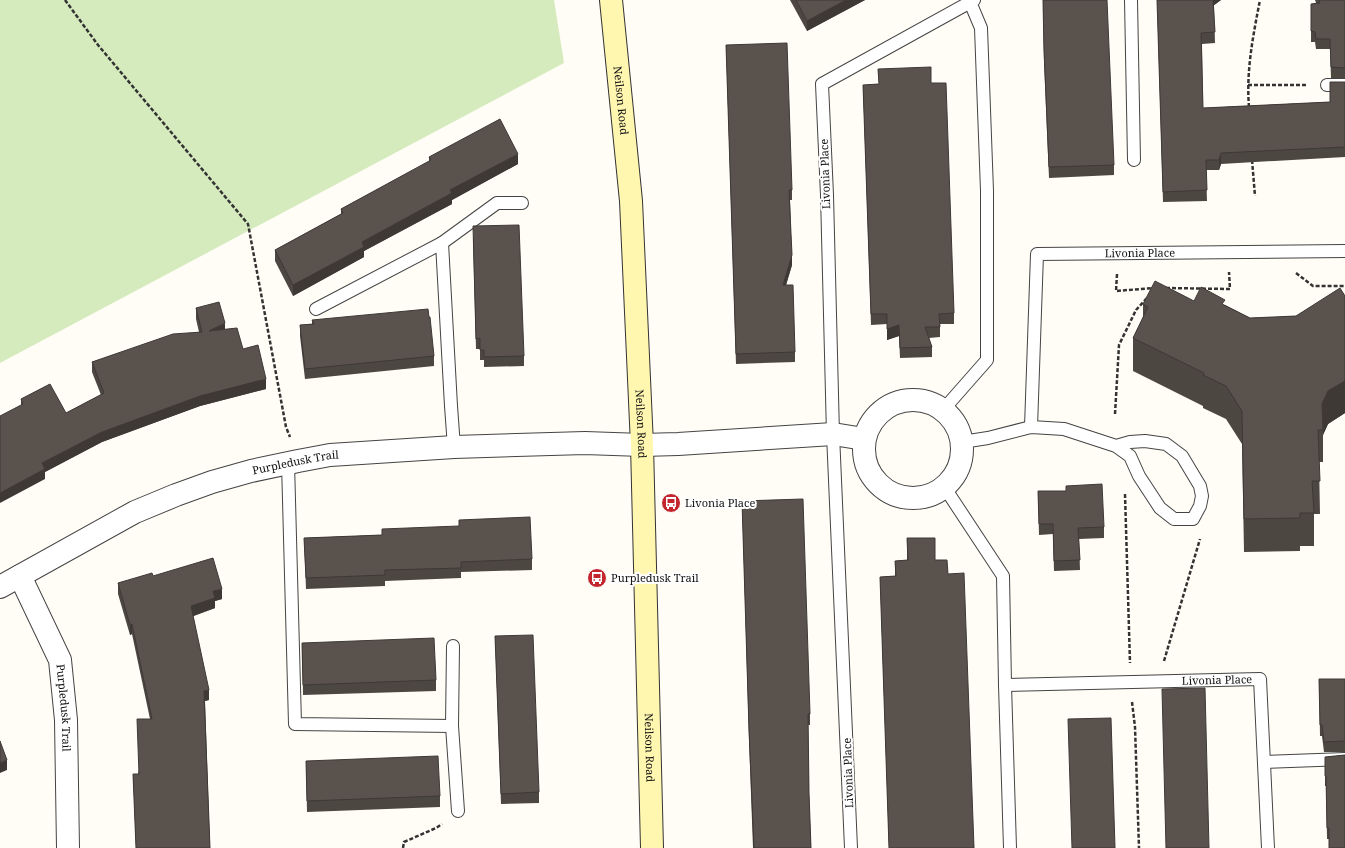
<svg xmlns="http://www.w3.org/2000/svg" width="1345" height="848" viewBox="0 0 1345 848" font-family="'Noto Serif',serif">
	<rect width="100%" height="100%" fill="#fffdf5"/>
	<!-- green -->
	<path fill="#d5ebbd" d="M 0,0 L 554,0 L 564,63 L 0,363 Z"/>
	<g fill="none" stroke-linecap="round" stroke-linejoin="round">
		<!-- lane casing -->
		<g stroke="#444" stroke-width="14">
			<g id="lane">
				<path d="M 1131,0 L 1134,160"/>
				<path d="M 1327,85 L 1345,85"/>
				<path d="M 442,243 L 497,203 L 522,203"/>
				<path d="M 316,309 L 442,243 L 451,406 L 454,447"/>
				<path d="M 943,410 L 987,360 L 987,191 L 981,28 L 970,2"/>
				<path id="s1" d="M 1031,427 L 1037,254 L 1345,251"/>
				<path d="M 962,442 L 988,438 L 1031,427 L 1064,429 L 1116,446 L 1130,442 L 1145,441 L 1166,444 L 1182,456 L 1200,486 L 1202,496 L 1200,506 L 1193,519 L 1174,519 L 1160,508 L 1139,476 L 1130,456 L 1116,446"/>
				<path d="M 288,463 L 295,724 L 452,726"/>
				<path d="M 945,488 L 1003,576 L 1005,685 L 1010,848"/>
				<path d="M 453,646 L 452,726 L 458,811"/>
				<path id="s2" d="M 1005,685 L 1260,679 L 1268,848"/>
				<path d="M 1264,762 L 1345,759"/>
				<path d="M 851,848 L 833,434 L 827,195 L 822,84 L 974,0"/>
			</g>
		</g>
		<!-- street casing -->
		<g stroke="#444" stroke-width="24">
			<g id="street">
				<circle cx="913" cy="449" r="49"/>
				<path id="s3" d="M 20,576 L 60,660 L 66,720 L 68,848"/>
				<path id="s4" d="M 0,587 L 135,512 L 176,495 L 212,482 L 251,471 L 298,461 L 330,455 L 454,447 L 585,443 L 642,445 L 678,444 L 833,434 L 864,439"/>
			</g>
		</g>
		<!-- secondary casing -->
		<g stroke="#333" stroke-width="24">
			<g id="secondary">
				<path id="s5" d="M 611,0 L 631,201 L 642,445 L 652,848"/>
			</g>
		</g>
		<!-- path -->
		<path stroke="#333" stroke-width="2.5" stroke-dasharray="4 2" stroke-linecap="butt" d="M 65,0 L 98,45 L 248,224 L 286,427 L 290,437
			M 1248,85 L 1307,85
			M 1249,107 C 1246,71 1253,36 1260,0
			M 1252,160 L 1255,196
			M 1296,273 L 1313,286 L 1345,286
			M 1117,274 L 1116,291 L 1153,288
			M 1166,288 L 1230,289 L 1229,272
			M 1115,414 L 1119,345 L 1136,310 L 1147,298
			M 1125,494 L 1130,663
			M 1164,661 L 1200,539
			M 1132,702 L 1135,727 L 1139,848
			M 403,848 L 404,842 L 436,828 L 442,824"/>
		<!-- lane -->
		<use href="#lane" stroke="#fff" stroke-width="12"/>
		<!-- street -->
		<use href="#street" stroke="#fff" stroke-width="22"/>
		<!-- secondary -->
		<use href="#secondary" stroke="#fff6b0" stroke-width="22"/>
	</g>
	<!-- wall -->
	<path fill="#4d4742" d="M 790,0 L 865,0 L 807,31 Z
		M 1043,0 L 1114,165 L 1114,175 L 1049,178 L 1044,61 Z
		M 1157,0 L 1221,0 L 1214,5 L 1215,43 L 1202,44 L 1203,108 L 1330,102 L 1345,82 L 1345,157 L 1221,164 L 1219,170 L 1206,170 L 1207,201 L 1163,202 Z
		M 1315,0 L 1345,0 L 1345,78 L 1331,78 L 1330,49 L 1316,49 L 1315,42 L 1311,42 L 1311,4 L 1316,3 Z
		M 726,45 L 792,190 L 792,200 L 790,200 L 792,265 L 786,285 L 795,352 L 795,362 L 736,364 Z
		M 878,69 L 931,83 L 954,313 L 954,324 L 940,324 L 940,337 L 929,338 L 932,347 L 932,357 L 900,358 L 899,336 L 887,340 L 887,324 L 871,325 L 863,85 L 879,84 Z
		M 429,157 L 518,164 L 452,200 L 452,204 L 364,251 L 364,257 L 293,296 L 275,261 L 275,250 L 341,214 L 341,209 L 429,162 Z
		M 473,237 L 524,356 L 524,366 L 484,367 L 484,360 L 480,360 L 480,349 L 476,349 Z
		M 1345,296 L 1345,413 L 1328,424 L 1323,435 L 1323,462 L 1319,462 L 1320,514 L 1314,514 L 1314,546 L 1300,546 L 1300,551 L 1244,552 L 1242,444 L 1226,419 L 1203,408 L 1203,406 L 1133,371 L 1133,338 L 1143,318 L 1143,304 L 1194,301 L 1225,305 L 1250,318 L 1296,316 Z
		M 196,308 L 225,329 L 243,349 L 266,389 L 200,406 L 102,442 L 45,472 L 45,479 L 21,405 L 21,399 L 66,413 L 101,395 L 92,372 L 92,362 L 199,332 L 196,319 Z
		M 312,320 L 434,356 L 434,366 L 305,379 L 300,336 L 300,325 L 312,324 Z
		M 1038,491 L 1104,527 L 1104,538 L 1079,539 L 1080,570 L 1054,571 L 1053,534 L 1039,535 Z
		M 742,501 L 810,714 L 810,725 L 808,725 L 809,793 L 811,848 L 753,848 L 749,740 Z
		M 382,529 L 532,559 L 532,570 L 461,572 L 461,578 L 385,581 L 385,586 L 306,589 L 304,538 L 382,535 Z
		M 907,538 L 935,560 L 948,574 L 974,848 L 889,848 L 880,577 L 895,576 L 895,561 L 907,560 Z
		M 153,576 L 222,599 L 215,601 L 215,608 L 193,616 L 209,700 L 205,701 L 210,848 L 136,848 L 133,774 L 138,774 L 150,719 L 132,634 L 130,635 L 118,594 L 118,583 Z
		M 495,636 L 539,792 L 539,803 L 501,804 Z
		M 302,643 L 436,680 L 436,691 L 303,695 Z
		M 1319,679 L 1345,679 L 1345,752 L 1324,752 L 1322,736 L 1320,736 Z
		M 1345,755 L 1329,839 L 1327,839 L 1326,786 L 1325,786 L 1325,757 Z
		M 306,761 L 440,796 L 440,807 L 307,812 Z"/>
	<!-- shaded-wall -->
	<path fill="#3f3936" d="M 846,0 L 865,0 L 807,31 L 807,21 Z
		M 1213,0 L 1221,0 L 1213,6 Z
		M 1221,153 L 1221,164 L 1219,170 L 1219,160 Z
		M 518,154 L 518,164 L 452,200 L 452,204 L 364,251 L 364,257 L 293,296 L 293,285 L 362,242 L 450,190 Z
		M 792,255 L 792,265 L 783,295 L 783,285 Z
		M 225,323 L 225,333 L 209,331 Z
		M 899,325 L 899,336 L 887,340 L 887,329 Z
		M 266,379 L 266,389 L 200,406 L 102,442 L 45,472 L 45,479 L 0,503 L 0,493 L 42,463 L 102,432 L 200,396 Z
		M 1345,381 L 1345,413 L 1328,424 L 1323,435 L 1322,404 L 1328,391 Z
		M 222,589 L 222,599 L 215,601 L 215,608 L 191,617 L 191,606 L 213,591 Z
		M 132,624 L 132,634 L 130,635 L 130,625 Z
		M 209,690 L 209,700 L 204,701 L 204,691 Z
		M 7,760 L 7,770 L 0,773 L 0,763 Z"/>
	<!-- building -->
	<path fill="#5a524d" stroke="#3f3936" d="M 796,0 L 846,0 L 807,21 Z
		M 1043,0 L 1107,0 L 1114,165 L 1049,167 L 1044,50 Z
		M 1157,0 L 1213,0 L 1215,32 L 1201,33 L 1203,108 L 1330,102 L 1330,82 L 1345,82 L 1345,147 L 1221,153 L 1219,160 L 1206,160 L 1207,190 L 1163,192 Z
		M 1319,0 L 1345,0 L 1345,68 L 1331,67 L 1330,39 L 1316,39 L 1315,32 L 1311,31 L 1311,4 L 1320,3 Z
		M 787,43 L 792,190 L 789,190 L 792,255 L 783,285 L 793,285 L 795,352 L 736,354 L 726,45 Z
		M 931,67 L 931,83 L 946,83 L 954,313 L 939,314 L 940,327 L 925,327 L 932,347 L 900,348 L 899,325 L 887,329 L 887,314 L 871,314 L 863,85 L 879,84 L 878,69 Z
		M 500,119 L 518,154 L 450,190 L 452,193 L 362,242 L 364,247 L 293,285 L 275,250 L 343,213 L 341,209 L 431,160 L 429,157 Z
		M 519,225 L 524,356 L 484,357 L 484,350 L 480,350 L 480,338 L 476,339 L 473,226 Z
		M 1155,281 L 1194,301 L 1201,287 L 1225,300 L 1222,304 L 1250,318 L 1296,316 L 1340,288 L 1345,296 L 1345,381 L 1328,391 L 1322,404 L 1323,430 L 1318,430 L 1320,481 L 1312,481 L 1314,513 L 1300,513 L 1300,518 L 1244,519 L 1242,411 L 1226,386 L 1203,375 L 1204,373 L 1133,338 L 1148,307 L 1143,304 Z
		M 219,302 L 225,323 L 209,331 L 237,328 L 243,349 L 258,345 L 266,379 L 200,396 L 102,432 L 42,463 L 45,469 L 0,493 L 0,416 L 23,404 L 21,399 L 50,384 L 66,413 L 104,393 L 92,362 L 173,334 L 202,332 L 196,308 Z
		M 428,309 L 429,317 L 430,317 L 434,356 L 305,369 L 300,325 L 314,324 L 312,320 Z
		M 1102,484 L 1104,527 L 1078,528 L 1080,560 L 1054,561 L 1053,524 L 1039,524 L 1038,491 L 1066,491 L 1066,486 Z
		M 803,499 L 810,714 L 808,714 L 809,793 L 811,848 L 754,848 L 749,729 L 742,501 Z
		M 530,517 L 532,559 L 461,562 L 461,568 L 385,570 L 385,575 L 306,578 L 304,538 L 382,535 L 382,529 L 459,526 L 459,520 Z
		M 907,538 L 935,538 L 935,560 L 947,560 L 948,574 L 964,573 L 974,848 L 889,848 L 880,577 L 896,576 L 895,561 L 908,560 Z
		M 213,558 L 222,589 L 213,591 L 215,598 L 191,606 L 209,690 L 204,691 L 210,848 L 136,848 L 133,774 L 139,774 L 137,719 L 152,719 L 132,624 L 130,625 L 118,583 L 152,573 L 153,576 Z
		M 533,635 L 539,792 L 501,794 L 495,636 Z
		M 434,638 L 436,680 L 303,685 L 302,643 Z
		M 1319,679 L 1345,679 L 1345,741 L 1324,742 L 1322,725 L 1320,725 Z
		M 1205,688 L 1209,848 L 1166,848 L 1162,689 Z
		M 1111,718 L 1115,848 L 1072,848 L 1068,719 Z
		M 0,741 L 7,760 L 0,763 Z
		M 1345,755 L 1345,848 L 1329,848 L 1329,828 L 1327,828 L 1326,776 L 1325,776 L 1325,757 Z
		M 438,756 L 440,796 L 307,801 L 306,761 Z"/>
	<!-- icons -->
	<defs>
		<g id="bus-disc" transform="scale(1)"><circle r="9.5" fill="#c4262e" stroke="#fff"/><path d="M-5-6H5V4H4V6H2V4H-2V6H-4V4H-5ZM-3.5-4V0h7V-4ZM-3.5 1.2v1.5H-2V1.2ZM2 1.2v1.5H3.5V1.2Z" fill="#fff"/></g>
	</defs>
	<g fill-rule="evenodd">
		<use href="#bus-disc" x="671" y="503"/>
		<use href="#bus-disc" x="597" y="578"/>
	</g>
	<g text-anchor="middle" stroke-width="4" stroke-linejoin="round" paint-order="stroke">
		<!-- street labels -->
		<g font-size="11" fill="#111" stroke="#fff">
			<text dy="4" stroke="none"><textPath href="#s5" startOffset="101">Neilson Road</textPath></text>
			<text transform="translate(825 174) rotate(-92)" y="4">Livonia Place</text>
			<text dy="4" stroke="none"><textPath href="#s1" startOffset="276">Livonia Place</textPath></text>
			<text dy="4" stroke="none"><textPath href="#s5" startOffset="425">Neilson Road</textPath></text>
			<text dy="4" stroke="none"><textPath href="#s4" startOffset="323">Purpledusk Trail</textPath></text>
			<text dy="4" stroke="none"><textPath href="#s2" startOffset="212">Livonia Place</textPath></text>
			<text dy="4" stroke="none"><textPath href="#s3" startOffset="141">Purpledusk Trail</textPath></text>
			<text dy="4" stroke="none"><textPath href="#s5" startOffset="749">Neilson Road</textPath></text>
			<text transform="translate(848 773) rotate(-92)" y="4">Livonia Place</text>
		</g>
		<!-- poi labels -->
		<g font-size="11" fill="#111" stroke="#fff" text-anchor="start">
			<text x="685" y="507">Livonia Place</text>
			<text x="611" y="582">Purpledusk Trail</text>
		</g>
	</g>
</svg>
